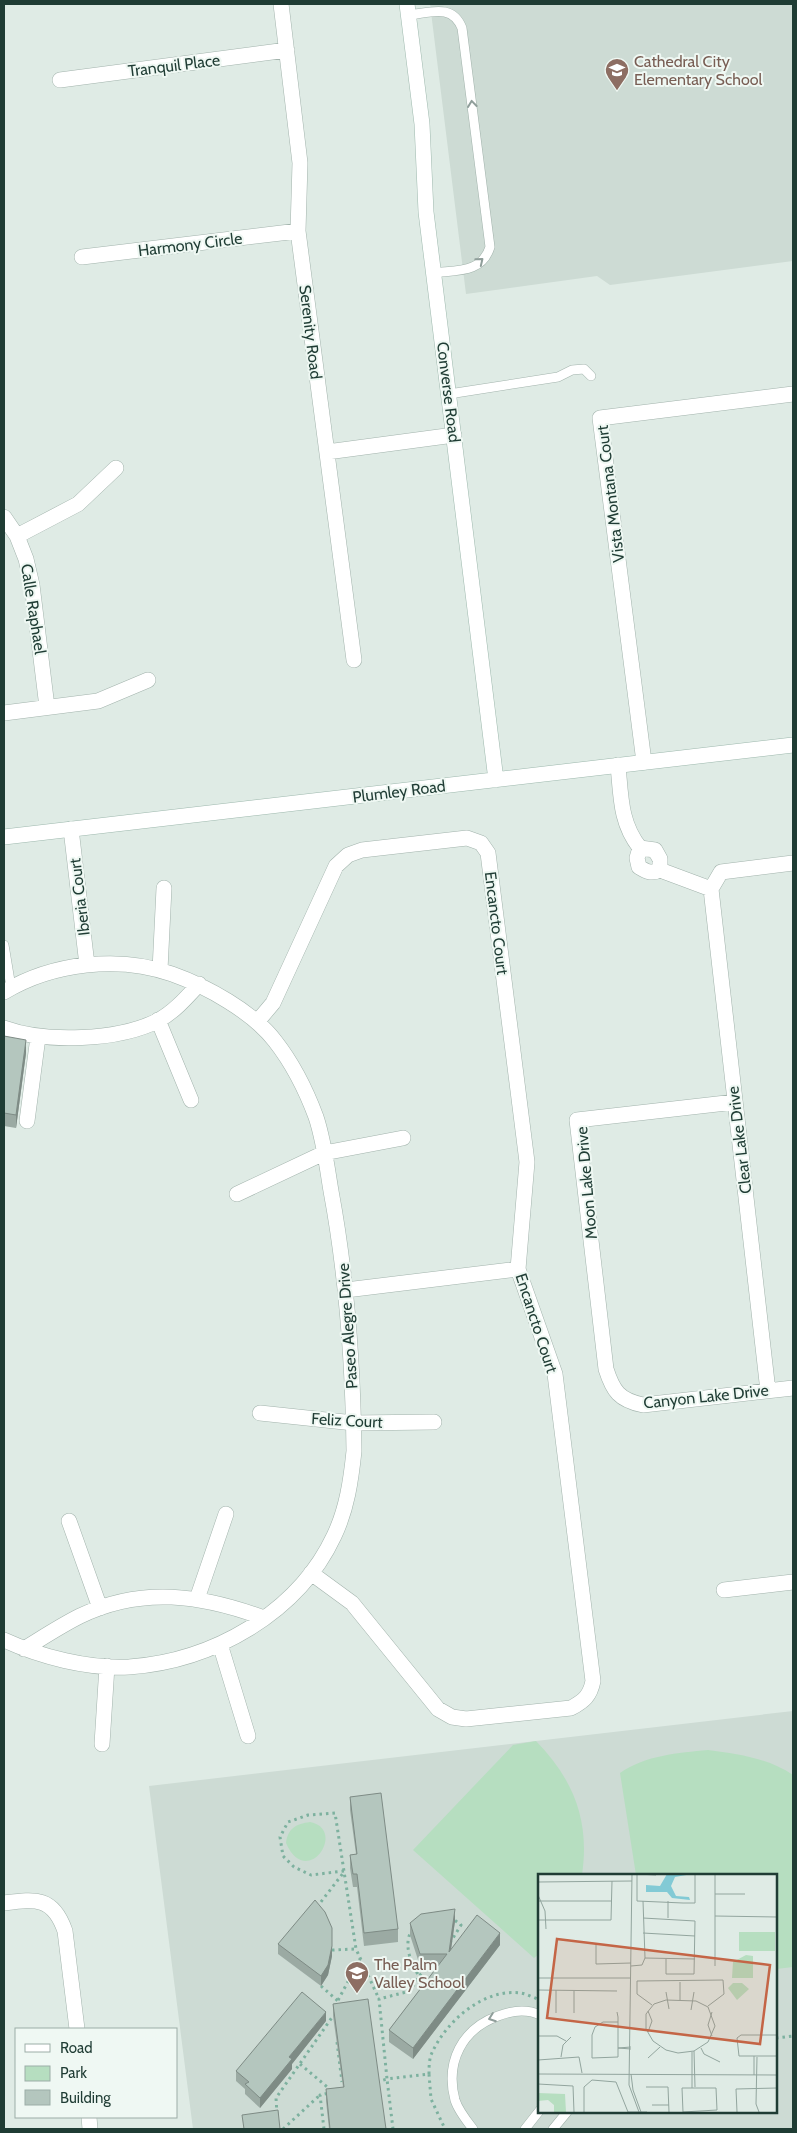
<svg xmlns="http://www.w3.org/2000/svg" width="797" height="2133" viewBox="0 0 797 2133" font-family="Cabin,sans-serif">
	<rect width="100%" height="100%" fill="#dfebe5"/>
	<!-- built -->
	<path fill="#cddbd4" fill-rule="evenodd" d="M 430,4 L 793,4 L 793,261 L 610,285 L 597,276 L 466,294 Z
		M 793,1711 L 793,2129 L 193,2129 L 149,1786 ZM 540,1876 L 776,1876 L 776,2112 L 540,2112 Z"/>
	<!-- green -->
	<path fill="#b6dec0" d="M 536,1741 C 574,1780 590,1821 582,1875 L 540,1876 L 539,1954 L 534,1958 L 413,1850 L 513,1745 Z
		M 708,1750 C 738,1754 768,1758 793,1775 L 793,1967 L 776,1969 L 776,1876 L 636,1875 L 620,1773 C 646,1755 678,1753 708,1750 Z
		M 310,1822 C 348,1829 307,1891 286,1843 C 288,1828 296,1824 310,1822 Z"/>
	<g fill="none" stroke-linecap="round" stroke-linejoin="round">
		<!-- lane casing -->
		<g stroke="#a2b3ac" stroke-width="10">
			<path id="lane" d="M 408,15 C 430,13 452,3 462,28 L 490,247 C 482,273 457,270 434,273
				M 449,394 L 558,377 L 572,370 L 584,369 L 591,376
				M 4,945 L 11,987
				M 473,2129 C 466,2120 458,2110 455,2100 C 445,2062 462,2029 498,2016 C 511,2011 527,2009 540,2015
				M 525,2129 L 540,2110
				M 553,2129 L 567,2112"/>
		</g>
		<!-- street casing -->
		<g stroke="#a2b3ac" stroke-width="16">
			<path id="street" d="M 281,4 L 300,163 L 298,231 L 354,660
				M 60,80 L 287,50
				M 82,257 L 298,231
				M 327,452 L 454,435
				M 4,517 L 17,536 L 26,559 L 32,585 L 47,707
				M 17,536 L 78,504 L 116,468
				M 4,713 L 98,701 L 148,680
				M 644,762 L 600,418 L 793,394
				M 618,765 C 621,796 620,823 640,848 L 655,850 L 660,859 L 660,870
				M 71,829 L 87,965
				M 640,848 L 637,858 L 639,867 C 647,872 652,874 660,870 L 711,889
				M 711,889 L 768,1391
				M 711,889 L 721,872 L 793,863
				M 160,970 L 164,888
				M 4,992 C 52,963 119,955 172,974 C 206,986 253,1012 275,1041 C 293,1064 306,1090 316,1117 C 324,1141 327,1167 331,1191 C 347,1277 353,1364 354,1451 C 351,1480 347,1509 334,1536 C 298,1613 213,1661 129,1667 C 88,1669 41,1657 4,1640
				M 158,1020 L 191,1100
				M 257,1022 L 273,1003 L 336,866 L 348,855 L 362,850 L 467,838 L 481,843 L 488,853 L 527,1162 L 518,1269 L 555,1374 L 593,1681 C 590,1696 584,1701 571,1708 L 466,1719 L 452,1717 L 438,1709 L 352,1603 L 311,1573
				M 4,1028 C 45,1043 119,1041 159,1020 C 175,1011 187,997 199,984
				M 735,1102 L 577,1120 L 606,1369 C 613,1391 619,1400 643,1405 L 793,1388
				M 27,1121 L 38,1037
				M 237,1194 L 324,1153 L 403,1138
				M 346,1290 L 518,1269
				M 260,1413 L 354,1423 L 434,1422
				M 69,1521 L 100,1608
				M 724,1590 L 793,1582
				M 197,1599 L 226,1514
				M 220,1644 L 248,1736
				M 24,1649 C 42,1638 60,1626 80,1616 C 142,1586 202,1595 264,1618
				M 102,1744 L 107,1666
				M 4,1903 C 35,1899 53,1896 65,1931 L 77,2029
				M 89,2117 L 90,2129"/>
		</g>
		<!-- secondary casing -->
		<g stroke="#9db8ad" stroke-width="16">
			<path id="secondary" d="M 407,4 L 422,124 L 426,212 L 496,780
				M 4,837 L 793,745"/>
		</g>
		<!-- path -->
		<path stroke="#7db19f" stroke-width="3" stroke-dasharray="2.5 4" stroke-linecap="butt" d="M 344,1871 L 311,1875 L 294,1867 L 283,1856 L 280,1837 L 288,1822 L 308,1815 L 335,1813 L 356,1949 L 379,1999
			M 317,1907 L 344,1872
			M 413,1929 C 402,1942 411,1964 419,1976
			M 450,1943 L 461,1925 L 453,1919
			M 332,1950 L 356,1949
			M 431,1965 L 419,1976 L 410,1991 L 379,1999 L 387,2079 L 429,2074 L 431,2099 L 445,2129
			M 321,1986 L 338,2001
			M 335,2006 L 360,1959
			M 776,2038 L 793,2036
			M 337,2042 L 342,2082
			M 300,2064 L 332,2091
			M 429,2074 C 429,2068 429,2061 431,2055 C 445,2022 483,1988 521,1993 C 527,1994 534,1998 540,2000
			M 377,2082 L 387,2079 L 393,2129
			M 277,2114 L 276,2098 L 333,2016
			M 283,2129 L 320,2095
			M 324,2129 L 320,2095 L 329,2093"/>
		<!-- lane -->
		<use href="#lane" stroke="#fff" stroke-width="9"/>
		<!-- street -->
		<use href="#street" stroke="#fff" stroke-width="15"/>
		<!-- secondary -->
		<use href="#secondary" stroke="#fff" stroke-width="15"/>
	</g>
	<!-- wall -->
	<path fill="#9baaa3" d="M 4,1036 L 26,1053 L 16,1128 L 4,1126 Z
		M 350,1797 L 398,1929 L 398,1942 L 364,1946 L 357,1887 L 353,1887 L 350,1868 L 350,1855 L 356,1854 L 350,1810 Z
		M 455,1921 L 451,1949 L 500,1945 L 413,2059 L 389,2042 L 389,2030 L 438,1966 L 420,1966 L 410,1935 L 410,1923 Z
		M 278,1944 L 332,1956 L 328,1975 L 321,1986 L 278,1954 Z
		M 333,2004 L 386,2129 L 329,2129 L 326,2101 L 326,2089 L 343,2087 L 333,2016 Z
		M 326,2021 L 292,2064 L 292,2069 L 260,2108 L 245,2094 L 245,2089 L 236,2081 L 236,2071 Z"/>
	<!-- shaded-wall -->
	<path fill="#7e8b85" d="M 26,1040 L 26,1053 L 16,1128 L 16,1115 Z
		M 455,1909 L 455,1921 L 449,1964 L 449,1952 Z
		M 332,1928 L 332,1956 L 328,1975 L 321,1986 L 321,1976 Z
		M 500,1933 L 500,1945 L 413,2059 L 413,2048 Z
		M 326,2012 L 326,2021 L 292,2064 L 292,2069 L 260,2108 L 260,2098 L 289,2057 Z"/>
	<!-- building -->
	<path fill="#b4c6be" stroke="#7e8b85" d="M 4,1036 L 26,1040 L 16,1115 L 4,1113 Z
		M 381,1793 L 398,1929 L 364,1933 L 357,1874 L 353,1874 L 350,1855 L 357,1854 L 350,1797 Z
		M 315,1900 L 325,1912 L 332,1928 L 332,1946 L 328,1965 L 321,1976 L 278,1944 Z
		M 455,1909 L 449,1952 L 477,1915 L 500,1933 L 413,2048 L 389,2030 L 447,1954 L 420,1954 L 410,1923 L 421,1914 Z
		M 302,1992 L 326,2012 L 289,2057 L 292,2059 L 260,2098 L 245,2084 L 249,2082 L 236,2071 Z
		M 368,1999 L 386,2129 L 330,2129 L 326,2089 L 344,2087 L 333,2004 Z
		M 278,2110 L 280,2129 L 244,2129 L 242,2115 Z"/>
	<!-- one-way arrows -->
	<defs><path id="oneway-chevron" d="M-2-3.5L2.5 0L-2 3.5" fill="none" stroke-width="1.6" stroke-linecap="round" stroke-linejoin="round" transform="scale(1.25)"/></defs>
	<g stroke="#8f9e9a">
		<use href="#oneway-chevron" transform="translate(472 104) rotate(-97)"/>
		<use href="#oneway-chevron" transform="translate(480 261) rotate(-39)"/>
		<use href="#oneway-chevron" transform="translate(492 2018) rotate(160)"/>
	</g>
	<!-- icons -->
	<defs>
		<g id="school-pin" transform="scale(1.25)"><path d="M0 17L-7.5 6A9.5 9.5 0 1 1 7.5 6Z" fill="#8d6e63" stroke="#eff8f3"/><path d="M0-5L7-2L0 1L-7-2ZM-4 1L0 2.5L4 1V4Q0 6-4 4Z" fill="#fff"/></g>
	</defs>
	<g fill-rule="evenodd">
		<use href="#school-pin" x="617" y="70"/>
		<use href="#school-pin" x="357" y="1973"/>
	</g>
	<g text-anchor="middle" stroke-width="4" stroke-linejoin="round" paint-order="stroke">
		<!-- education labels -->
		<g font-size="16" fill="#785e54" stroke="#eff8f3" text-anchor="start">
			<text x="634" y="67">Cathedral City<tspan x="634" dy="18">Elementary School</tspan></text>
			<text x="374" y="1970">The Palm<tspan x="374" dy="18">Valley School</tspan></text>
		</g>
		<!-- street labels -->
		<g font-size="16" fill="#1f3c34" stroke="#eff8f3">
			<text transform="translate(174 65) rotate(-7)" y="6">Tranquil Place</text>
			<text transform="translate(190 244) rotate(-7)" y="6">Harmony Circle</text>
			<text transform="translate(311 332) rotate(83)" y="6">Serenity Road</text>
			<text transform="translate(449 392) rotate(83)" y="6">Converse Road</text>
			<text transform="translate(610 494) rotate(-97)" y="6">Vista Montana Court</text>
			<text transform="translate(34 609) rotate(81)" y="6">Calle Raphael</text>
			<text transform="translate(399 791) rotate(-7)" y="6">Plumley Road</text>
			<text transform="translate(79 897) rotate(-97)" y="6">Iberia Court</text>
			<text transform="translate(497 923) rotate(83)" y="6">Encancto Court</text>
			<text transform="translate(739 1140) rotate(-97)" y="6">Clear Lake Drive</text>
			<text transform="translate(586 1183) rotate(-95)" y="6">Moon Lake Drive</text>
			<text transform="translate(537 1323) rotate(72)" y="6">Encancto Court</text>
			<text transform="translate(347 1326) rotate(-94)" y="6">Paseo Alegre Drive</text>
			<text transform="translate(706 1396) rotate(-6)" y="6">Canyon Lake Drive</text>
			<text transform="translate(347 1420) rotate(3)" y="6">Feliz Court</text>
		</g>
	</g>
	<!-- overview -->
	<g transform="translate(538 1874)">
		<rect width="239" height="239" fill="#dfebe5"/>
		<path d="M 201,58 L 237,58 L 237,77 L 201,77 ZM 208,81 L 215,82 L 215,104 L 194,104 L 195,88 ZM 195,109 L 204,109 L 211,115 L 199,126 L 190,114 ZM 0,219 L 27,220 L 28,238 L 16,238 L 16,231 L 10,226 L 0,227 Z" fill="#b6dec0"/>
		<path d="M 129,0 L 154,0 L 137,3 L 133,12 L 138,22 L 151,23 L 152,26 L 134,24 L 129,18 L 108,18 L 108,11 L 122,12 Z" fill="#82cad5"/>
		<path fill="none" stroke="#92a59e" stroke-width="1" d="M 94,0 L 91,211 L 101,238M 99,0 L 99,27 L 145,29 L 157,29 L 157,0M 100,0 L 118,1M 0,8 L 94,7M 177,20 L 207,20M 0,21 L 7,37 L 8,55M 0,27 L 74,27M 105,27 L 107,84M 177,42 L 239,43M 105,44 L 157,47 L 156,100 L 128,100 L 128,85M 130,44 L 130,27M 0,46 L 73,46 L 74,7M 105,59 L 157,62M 58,69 L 58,90 L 93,89M 107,84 L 157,85M 93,92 L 104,91 L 107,84M 177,92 L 177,0M 0,104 L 93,104M 18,116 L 18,139M 36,117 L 36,139M 128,118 L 131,135M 128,126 L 158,127 L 170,133 L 177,152 L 170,168 L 156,177 L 140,179 L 128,176 L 115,167 L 108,155 L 108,140 L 116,130 ZM 142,126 L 142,108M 114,131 L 99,120 L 99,107 L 185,106 L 186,120 L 170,132M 153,136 L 156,118M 79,138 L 80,143 L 80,183 L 54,184 L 54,161 L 57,153 L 65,148 L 80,148M 174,138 L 170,151 L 174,162M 0,139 L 0,116 L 79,117M 110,158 L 114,147 L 110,137M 239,161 L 203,161 L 199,164 L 201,182 L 239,182M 0,162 L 19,162 L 28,167M 93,173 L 80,174 L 93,175M 163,174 L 166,180 L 182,188M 156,177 L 157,213M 154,178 L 154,214M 216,182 L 216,201M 23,183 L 25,171 L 33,163M 219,183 L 218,230 L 221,238M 110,184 L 122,173M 0,186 L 41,183 L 44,199M 0,200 L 239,201M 93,200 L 95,216 L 103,238M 0,210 L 35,212 L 36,238M 108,213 L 130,213 L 131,238M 144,214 L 178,214 L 179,236 L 145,238 ZM 114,231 L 131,231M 46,238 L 46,213 L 54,206 L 78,208 L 90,238M 90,238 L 109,238M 199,238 L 198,215 L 239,214"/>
		<path fill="#c46546" fill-opacity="0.15" stroke="#c46546" stroke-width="2.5" d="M 19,65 L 232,91 L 222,170 L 9,144 Z"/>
		<rect width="239" height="239" fill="none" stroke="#1f3c34" stroke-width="2.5"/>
	</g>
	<!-- border -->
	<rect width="797" height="2133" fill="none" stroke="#1f3c34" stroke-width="10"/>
	<!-- legend -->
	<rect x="15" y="2028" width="162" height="90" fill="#eff8f3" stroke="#9cada7"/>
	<rect x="25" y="2044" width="25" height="8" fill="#ffffff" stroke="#9cada7"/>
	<text x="60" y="2053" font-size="15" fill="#1f3c34">Road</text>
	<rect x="25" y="2066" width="25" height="15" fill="#b6dec0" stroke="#9cada7"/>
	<text x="60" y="2078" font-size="15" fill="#1f3c34">Park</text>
	<rect x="25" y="2090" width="25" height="15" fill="#b4c6be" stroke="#9cada7"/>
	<text x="60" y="2103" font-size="15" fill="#1f3c34">Building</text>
</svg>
